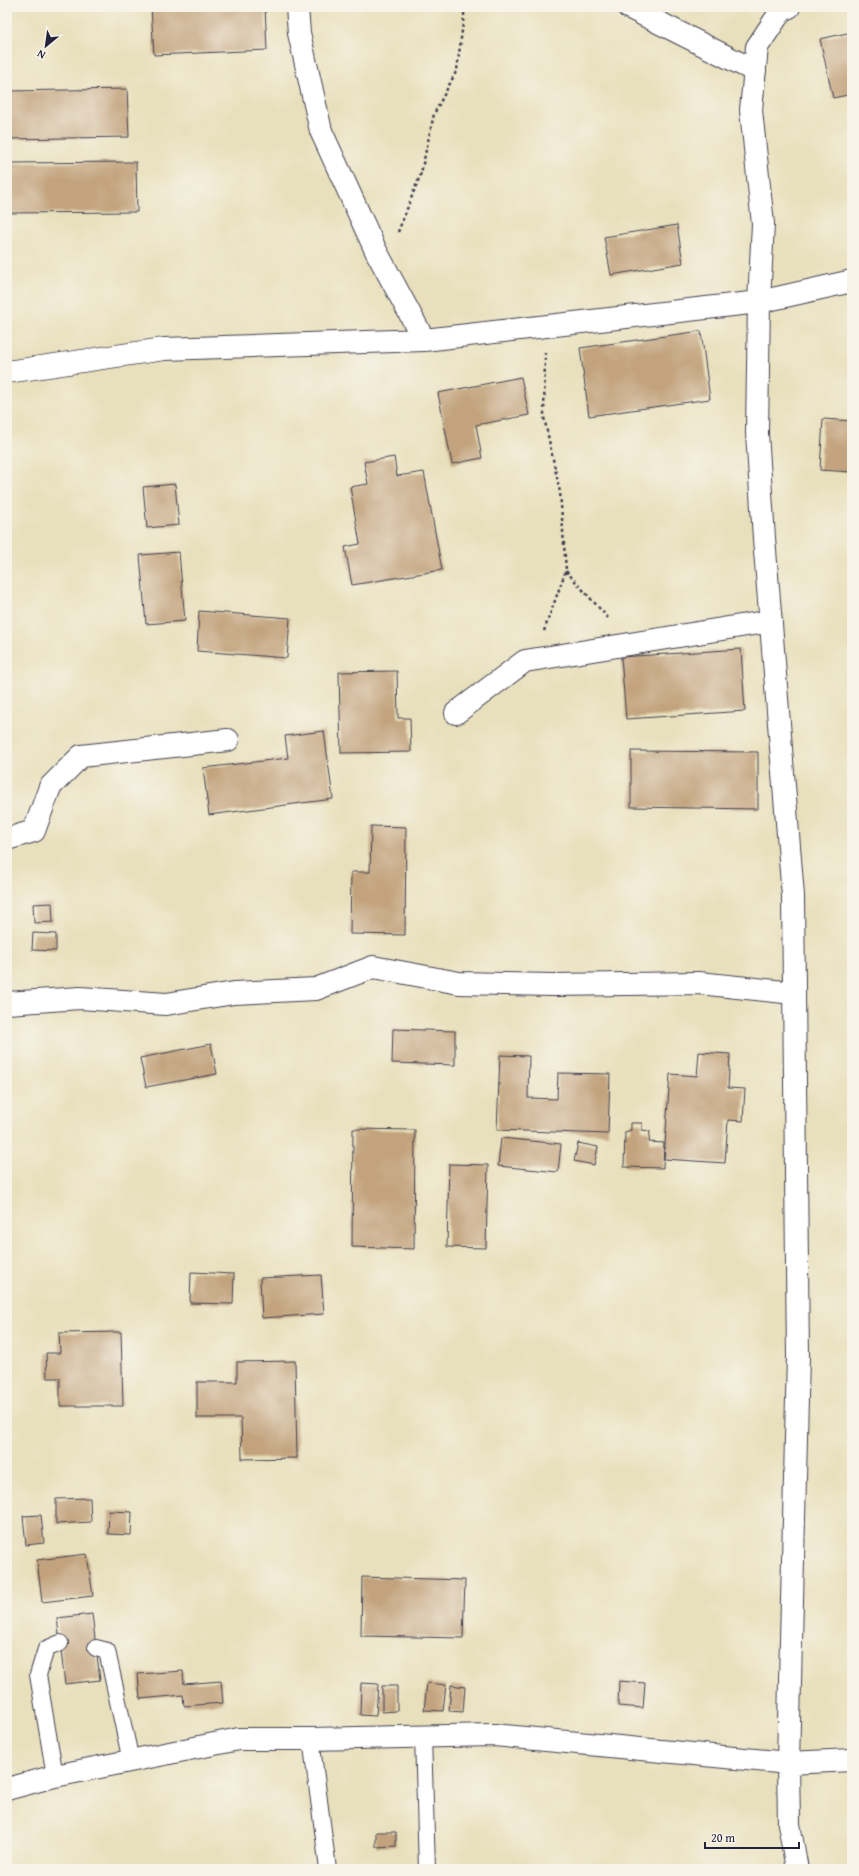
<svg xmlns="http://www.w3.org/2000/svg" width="859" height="1876" viewBox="0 0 859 1876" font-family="'Gentium Book Plus',serif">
	<rect width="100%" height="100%" fill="#f7f3e8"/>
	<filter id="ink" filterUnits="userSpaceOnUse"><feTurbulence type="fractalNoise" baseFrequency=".025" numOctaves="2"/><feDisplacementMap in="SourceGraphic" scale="8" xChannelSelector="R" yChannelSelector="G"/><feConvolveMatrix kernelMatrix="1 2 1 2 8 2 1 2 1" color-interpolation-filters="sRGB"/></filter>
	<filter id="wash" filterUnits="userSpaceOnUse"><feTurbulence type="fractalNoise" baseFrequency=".012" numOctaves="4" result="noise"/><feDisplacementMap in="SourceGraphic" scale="16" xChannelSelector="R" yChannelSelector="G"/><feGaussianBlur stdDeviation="0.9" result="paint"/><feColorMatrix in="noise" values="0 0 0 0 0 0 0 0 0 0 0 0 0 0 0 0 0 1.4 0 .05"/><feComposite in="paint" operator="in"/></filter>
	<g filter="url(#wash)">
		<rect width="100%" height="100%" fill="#e8e0bc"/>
		<g id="blocks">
			<!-- building -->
			<path fill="#c2a37d" d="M 151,7 L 265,7 L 267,50 L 154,55 Z
				M 852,32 L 852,94 L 833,98 L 820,39 Z
				M 127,89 L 129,137 L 7,139 L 7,91 Z
				M 136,162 L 137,212 L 7,213 L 7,163 Z
				M 677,225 L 683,263 L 611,275 L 604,237 Z
				M 701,331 L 710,399 L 589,416 L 580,348 Z
				M 521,377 L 529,415 L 476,425 L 482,458 L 452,464 L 438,393 Z
				M 823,419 L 852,421 L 852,472 L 820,470 Z
				M 394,457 L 397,476 L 424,472 L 442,570 L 352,585 L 345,547 L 360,544 L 350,487 L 368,484 L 364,462 Z
				M 175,484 L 179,525 L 147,528 L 143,487 Z
				M 179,552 L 185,621 L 146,624 L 140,555 Z
				M 199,611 L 290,618 L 287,658 L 197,651 Z
				M 741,649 L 745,711 L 626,719 L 621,657 Z
				M 397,671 L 398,718 L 410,718 L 411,752 L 341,753 L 339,672 Z
				M 324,731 L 333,799 L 209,815 L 203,768 L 288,758 L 285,736 Z
				M 631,751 L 758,752 L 758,809 L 631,807 Z
				M 371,826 L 406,827 L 405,935 L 350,934 L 351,872 L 370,872 Z
				M 52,903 L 53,922 L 34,923 L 33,904 Z
				M 33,933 L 56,934 L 56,951 L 32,950 Z
				M 393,1029 L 455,1031 L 455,1065 L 392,1063 Z
				M 211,1044 L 217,1074 L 146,1087 L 140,1058 Z
				M 699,1052 L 730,1054 L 728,1088 L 745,1089 L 743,1121 L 728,1120 L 725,1163 L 664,1159 L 670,1074 L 697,1076 Z
				M 500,1055 L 529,1056 L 528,1098 L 557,1099 L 558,1073 L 610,1074 L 608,1134 L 497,1130 Z
				M 631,1123 L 642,1123 L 642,1130 L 650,1131 L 649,1142 L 664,1143 L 663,1168 L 624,1167 L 625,1132 L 631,1130 Z
				M 353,1129 L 415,1130 L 414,1249 L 352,1247 Z
				M 501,1138 L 561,1144 L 558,1172 L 498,1166 Z
				M 578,1143 L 598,1147 L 594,1165 L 574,1161 Z
				M 449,1164 L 488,1165 L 486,1248 L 447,1247 Z
				M 191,1272 L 234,1274 L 233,1304 L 190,1303 Z
				M 321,1275 L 324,1314 L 262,1318 L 260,1278 Z
				M 121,1332 L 123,1406 L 60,1406 L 60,1378 L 47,1378 L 46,1353 L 60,1353 L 59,1333 Z
				M 295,1361 L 297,1458 L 242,1459 L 241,1418 L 197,1418 L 197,1382 L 237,1382 L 237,1362 Z
				M 90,1498 L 91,1522 L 56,1524 L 56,1499 Z
				M 109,1511 L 132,1512 L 131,1535 L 108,1534 Z
				M 41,1515 L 44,1543 L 26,1545 L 23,1516 Z
				M 87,1554 L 93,1596 L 42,1602 L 37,1560 Z
				M 362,1577 L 465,1580 L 463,1638 L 361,1636 Z
				M 92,1614 L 100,1680 L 65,1684 L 57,1618 Z
				M 183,1671 L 184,1684 L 221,1681 L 223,1703 L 184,1706 L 183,1695 L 140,1699 L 138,1674 Z
				M 619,1681 L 645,1683 L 643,1708 L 618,1706 Z
				M 361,1683 L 378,1684 L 376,1716 L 360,1715 Z
				M 427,1683 L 446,1685 L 443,1711 L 424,1710 Z
				M 451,1685 L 465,1687 L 463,1712 L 449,1711 Z
				M 382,1686 L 397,1686 L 397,1711 L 382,1712 Z
				M 376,1832 L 396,1832 L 396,1846 L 376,1847 Z"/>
		</g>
	</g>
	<g filter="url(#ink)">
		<use href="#blocks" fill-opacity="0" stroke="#403e4e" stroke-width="1"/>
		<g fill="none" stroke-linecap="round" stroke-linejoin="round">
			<!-- service casing -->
			<g stroke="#403e4e" stroke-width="18">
				<path id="service" d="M 96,1648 L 107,1651 L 131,1761
					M 423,1736 L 427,1869
					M 311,1739 L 328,1869
					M 55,1776 L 38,1675 L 46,1649 L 60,1643"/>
			</g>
			<!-- minor casing -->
			<g stroke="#403e4e" stroke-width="24">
				<path id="minor" d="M 297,7 L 299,33 L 321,131 L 376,251 L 424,340
					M 628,7 L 755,71
					M 789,7 L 781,11 L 757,47 L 751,110 L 763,224 L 759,302 L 757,433 L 764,538 L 793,896 L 798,1356 L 788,1763 L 789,1824 L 797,1869
					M 7,372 L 164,349 L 424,340 L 759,302 L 852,281
					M 456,713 L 525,661 L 771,621
					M 7,839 L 34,831 L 50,787 L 81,756 L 228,740
					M 7,1003 L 80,998 L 166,1004 L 234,993 L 316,989 L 373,967 L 459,983 L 553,985 L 699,983 L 794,993
					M 7,1789 L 55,1776 L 239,1739 L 311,1739 L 494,1735 L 788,1763 L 852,1760"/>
			</g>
			<!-- path -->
			<path stroke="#403e4e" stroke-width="2.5" stroke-dasharray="3 3" stroke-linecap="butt" d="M 398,232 L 421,173 L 434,114 L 457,70 L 465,7
				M 566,571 L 609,619
				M 544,631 L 566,570 L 560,492 L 544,417 L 545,353"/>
			<!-- service -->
			<use href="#service" stroke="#fff" stroke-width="16"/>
			<!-- minor -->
			<use href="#minor" stroke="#fff" stroke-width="22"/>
		</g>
	</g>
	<!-- margin -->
	<rect width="859" height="1876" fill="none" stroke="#f7f3e8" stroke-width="24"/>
	<!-- north arrow -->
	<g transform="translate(46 46) rotate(209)" stroke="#f7f3e8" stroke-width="3" paint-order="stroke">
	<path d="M0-3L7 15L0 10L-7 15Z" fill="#22223b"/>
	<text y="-6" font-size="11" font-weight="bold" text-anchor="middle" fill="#22223b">N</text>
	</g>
	<!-- scale -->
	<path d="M705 1842v6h94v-6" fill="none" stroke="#22223b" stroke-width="2"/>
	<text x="711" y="1842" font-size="12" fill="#22223b" stroke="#f7f3e8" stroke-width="3" paint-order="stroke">20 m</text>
</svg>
